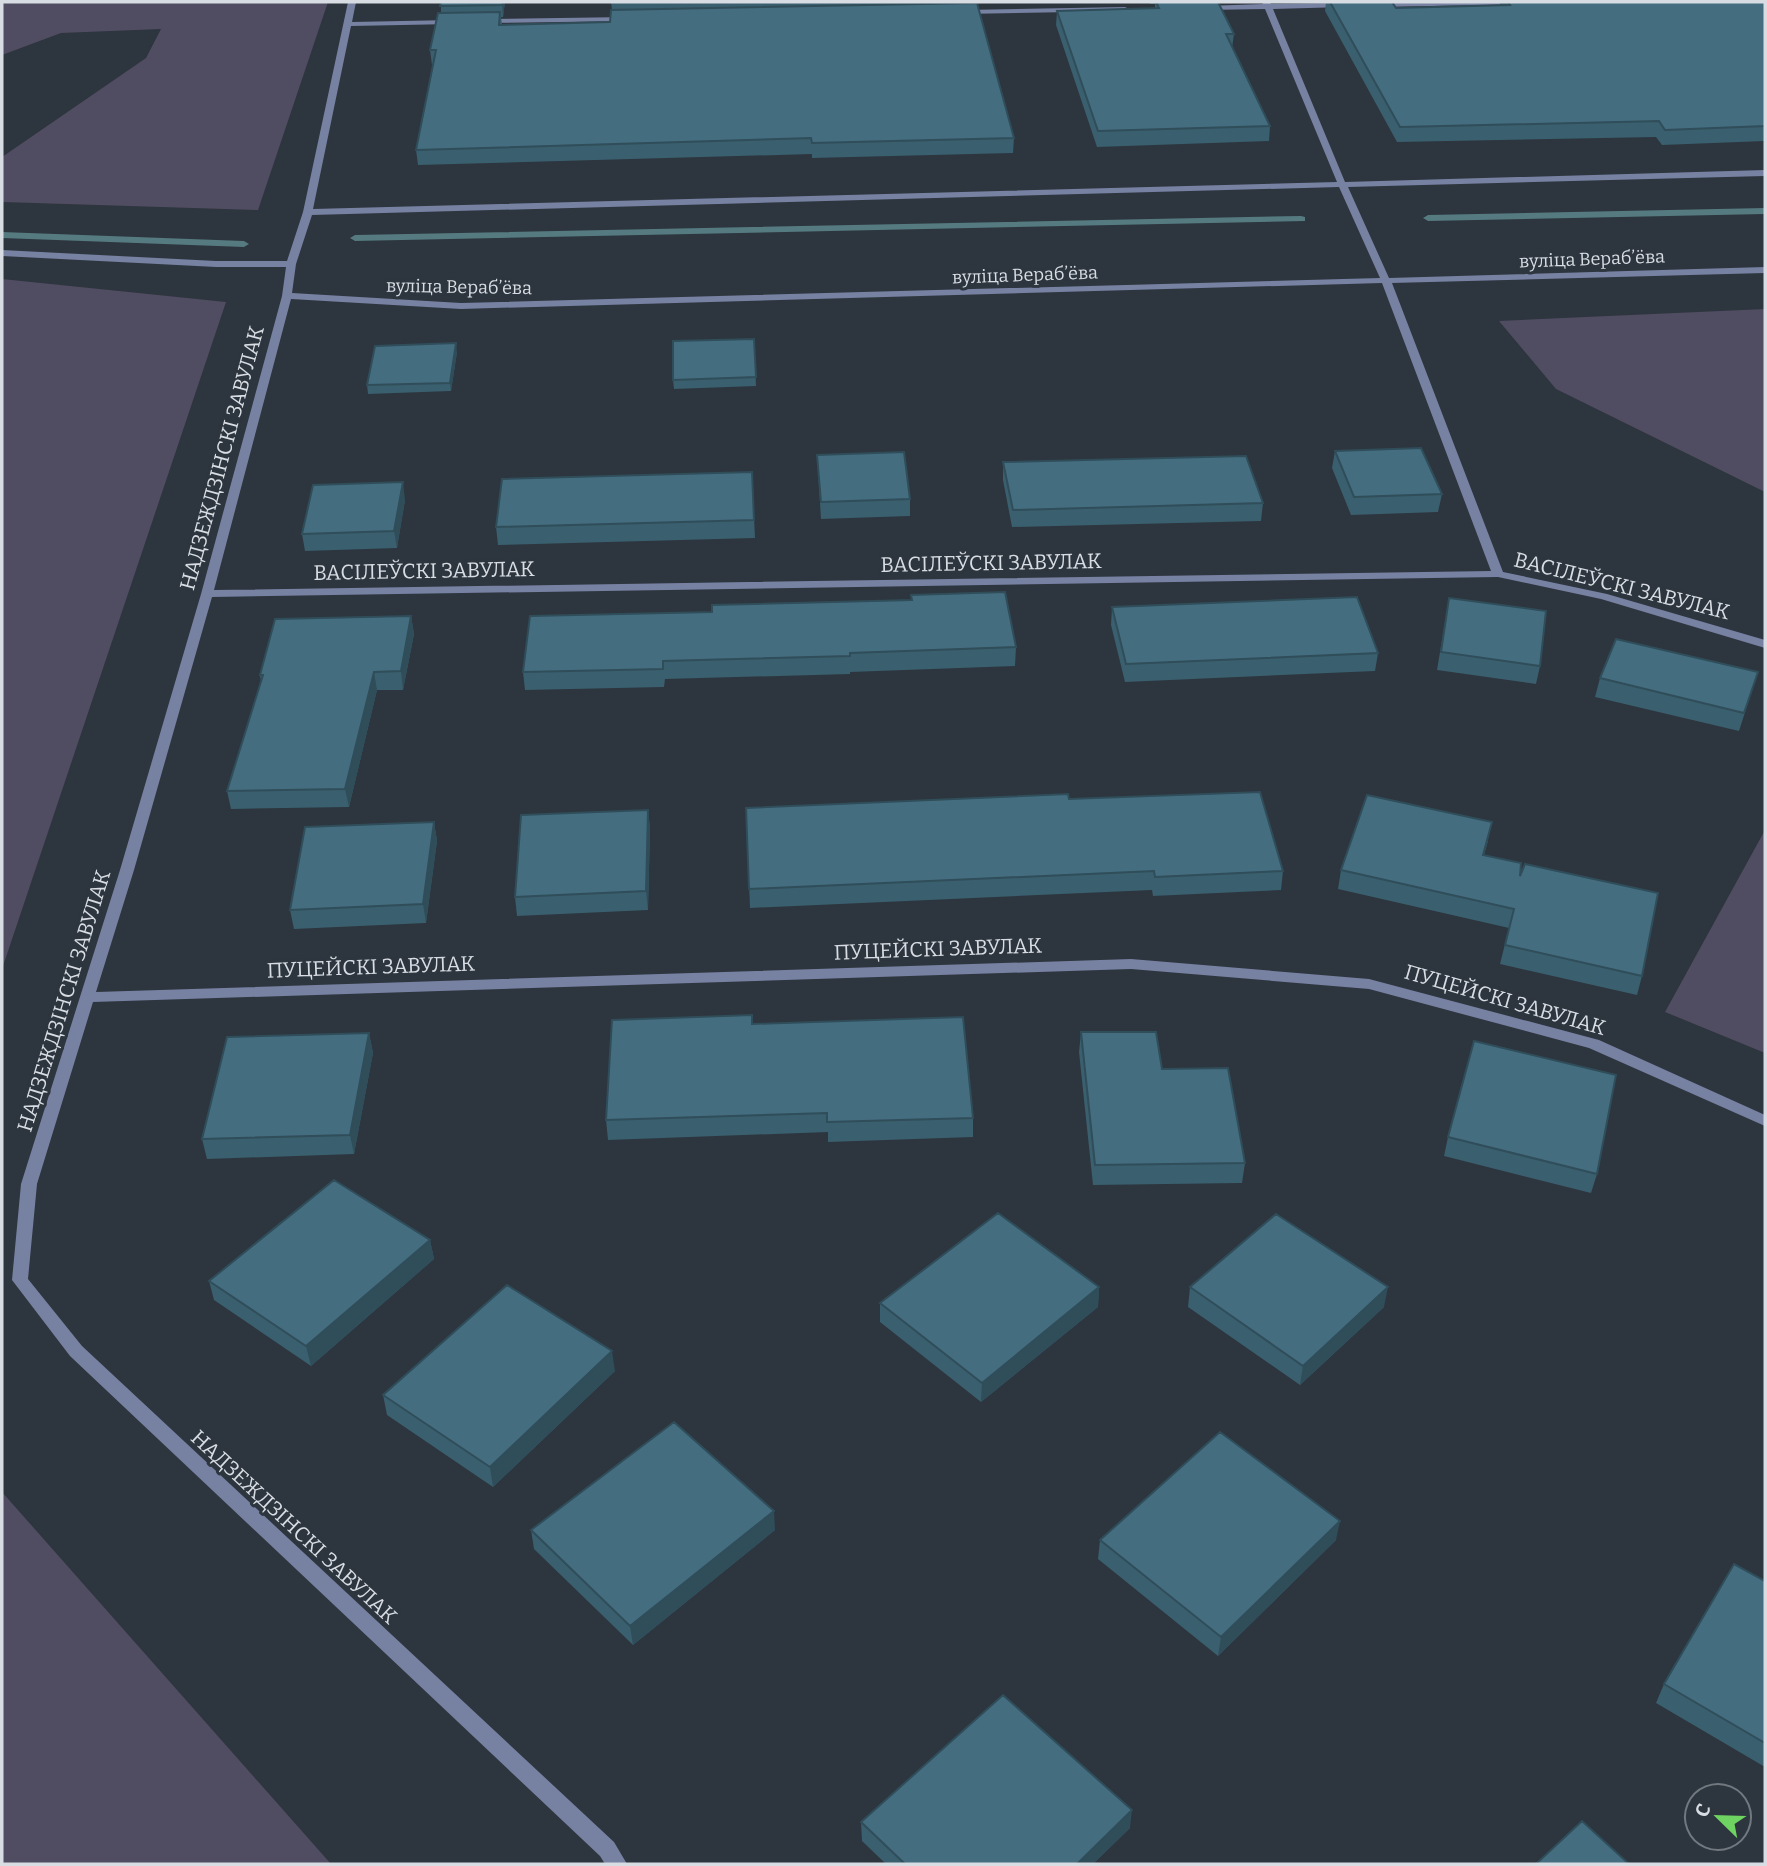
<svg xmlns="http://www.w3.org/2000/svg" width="1767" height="1866" viewBox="0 0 1767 1866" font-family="Bitter,serif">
	<rect width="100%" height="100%" fill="#2d353e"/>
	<!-- green -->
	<path fill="#504c61" d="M 2,2 L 328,2 L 258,210 L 2,202 L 2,157 L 146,58 L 161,29 L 61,33 L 2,55 Z
		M 2,279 L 226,302 L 2,969 Z
		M 1765,309 L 1765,492 L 1556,389 L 1499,321 Z
		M 1765,830 L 1765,1053 L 1665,1012 Z
		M 2,1492 L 331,1864 L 2,1864 Z"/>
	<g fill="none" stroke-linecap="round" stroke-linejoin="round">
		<!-- stream -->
		<path fill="#557a80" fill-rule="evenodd" d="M 1765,208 L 1765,214 L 1428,221 L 1423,218 L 1428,215 Z
			M 1301,216 L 1305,217 L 1305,221 L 355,241 L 350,238 L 355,235 Z
			M 2,232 L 244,241 L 249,244 L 244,247 L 2,238 Z"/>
		<!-- minor -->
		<path fill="#7781a2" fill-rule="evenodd" d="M 348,2 L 356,2 L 352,22 L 453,20 L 457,22 L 453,24 L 351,26 L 313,209 L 1337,182 L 1265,9 L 1205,10 L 1201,8 L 1205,6 L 1263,4 L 1262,2 L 1270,2 L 1271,4 L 1345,3 L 1349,5 L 1345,7 L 1273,9 L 1345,182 L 1765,170 L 1765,176 L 1348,187 L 1389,278 L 1765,267 L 1765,273 L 1392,283 L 1503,572 L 1607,594 L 1765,640 L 1765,648 L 1601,599 L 1498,577 L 212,597 L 134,870 L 96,992 L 1131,959 L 1369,979 L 1599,1040 L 1765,1115 L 1765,1126 L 1589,1048 L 1369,989 L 1131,969 L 93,1002 L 37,1184 L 28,1279 L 82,1346 L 614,1842 L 627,1864 L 605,1864 L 600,1856 L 70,1356 L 12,1280 L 21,1184 L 120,870 L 201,594 L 282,296 L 286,267 L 216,267 L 2,256 L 2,250 L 216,261 L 287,261 L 303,212 ZM 1339,187 L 1380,278 L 461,303 L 292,293 L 296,264 L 312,215 ZM 1382,283 L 1491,571 L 214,590 L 291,299 L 461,309 Z
			M 1540,2 L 1536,4 L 1376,7 L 1372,5 L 1376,3 Z
			M 1125,7 L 1129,9 L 1128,11 L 963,14 L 959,12 L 963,10 Z
			M 628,17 L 631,17 L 631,21 L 484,23 L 480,21 L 484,19 Z"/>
	</g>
	<!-- wall -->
	<path fill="#3a5f6e" d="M 441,2 L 505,2 L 503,17 L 501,17 L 502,24 L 610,22 L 612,10 L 611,2 L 974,2 L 1014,138 L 1013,153 L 812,158 L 812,154 L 418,165 L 416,150 L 433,65 L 432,65 L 430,50 L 441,13 Z
		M 1149,2 L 1218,2 L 1234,34 L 1232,48 L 1270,126 L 1269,141 L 1097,147 L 1056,25 L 1057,11 L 1155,9 L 1155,4 L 1150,4 Z
		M 1326,2 L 1396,8 L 1500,5 L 1500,2 L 1765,2 L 1765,141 L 1662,145 L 1656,137 L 1397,142 L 1325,11 Z
		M 754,339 L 756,386 L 674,389 L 673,380 Z
		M 457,352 L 451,391 L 368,394 L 367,385 Z
		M 1335,451 L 1442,494 L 1438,512 L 1351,515 L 1332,468 Z
		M 817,455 L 910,499 L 910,516 L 821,519 Z
		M 1003,462 L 1263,503 L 1261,521 L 1012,527 L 1003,480 Z
		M 752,472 L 755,538 L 498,545 L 496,527 Z
		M 405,500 L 397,548 L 305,551 L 302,534 Z
		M 911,595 L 1016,647 L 1015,666 L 850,672 L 850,674 L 665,679 L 664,687 L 525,690 L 523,672 L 712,612 L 911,600 Z
		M 1449,598 L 1540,666 L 1536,684 L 1437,670 Z
		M 1112,607 L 1378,653 L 1375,671 L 1125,682 L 1111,625 Z
		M 411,616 L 414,634 L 403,690 L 377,690 L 349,807 L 231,809 L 227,791 L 261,681 L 260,675 Z
		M 1758,672 L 1739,731 L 1595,697 L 1600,678 Z
		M 1069,799 L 1283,871 L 1281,890 L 1153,896 L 1152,890 L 750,908 L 746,808 Z
		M 648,810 L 650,829 L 648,910 L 517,916 L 515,897 Z
		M 434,822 L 437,841 L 426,923 L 294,929 L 290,910 Z
		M 1488,841 L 1484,855 L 1520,876 L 1642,976 L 1637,995 L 1500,964 L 1509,928 L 1338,889 L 1341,870 Z
		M 752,1024 L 973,1118 L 973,1137 L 828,1142 L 828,1132 L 608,1140 L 606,1120 Z
		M 1081,1032 L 1162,1069 L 1245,1163 L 1242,1183 L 1093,1185 L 1079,1052 Z
		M 369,1033 L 373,1053 L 354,1154 L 207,1159 L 202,1139 Z
		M 1448,1137 L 1597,1174 L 1591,1193 L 1444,1156 Z
		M 430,1240 L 434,1259 L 311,1366 L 214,1300 L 209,1281 Z
		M 1099,1287 L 1098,1307 L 981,1402 L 880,1322 L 880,1303 Z
		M 1190,1287 L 1384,1307 L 1300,1385 L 1188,1307 Z
		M 615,1371 L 493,1487 L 387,1415 L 383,1395 Z
		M 531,1530 L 775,1530 L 633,1645 L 534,1549 Z
		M 1100,1540 L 1336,1540 L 1218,1656 L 1098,1559 Z
		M 1765,1581 L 1765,1767 L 1656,1703 L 1664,1684 Z
		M 861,1822 L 1130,1828 L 1093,1864 L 886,1864 L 862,1841 Z"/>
	<!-- shaded-wall -->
	<path fill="#304d5a" d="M 503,2 L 505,2 L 503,17 L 502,5 Z
		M 456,343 L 457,352 L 451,391 L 450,383 Z
		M 403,482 L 405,500 L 397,548 L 394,531 Z
		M 411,616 L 414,634 L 403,690 L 401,671 Z
		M 374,672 L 377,690 L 349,807 L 345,789 Z
		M 648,810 L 650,829 L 648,910 L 646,891 Z
		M 434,822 L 437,841 L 426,923 L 423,904 Z
		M 369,1033 L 373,1053 L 354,1154 L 350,1135 Z
		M 430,1240 L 434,1259 L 311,1366 L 306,1346 Z
		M 1099,1287 L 1098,1307 L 981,1402 L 982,1383 Z
		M 1388,1287 L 1384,1307 L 1300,1385 L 1303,1366 Z
		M 612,1351 L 615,1371 L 493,1487 L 490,1467 Z
		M 774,1511 L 775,1530 L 633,1645 L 630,1626 Z
		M 1340,1521 L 1336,1540 L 1218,1656 L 1221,1637 Z
		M 1132,1810 L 1130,1828 L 1093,1864 L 1077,1864 Z"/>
	<!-- building -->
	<path fill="#446e80" stroke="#304d5a" stroke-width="2" d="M 441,2 L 503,2 L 502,5 L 440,6 Z
		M 1156,2 L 1218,2 L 1234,34 L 1226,34 L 1270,126 L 1098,131 L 1057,11 L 1159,8 Z
		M 1330,2 L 1392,2 L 1396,8 L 1510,5 L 1508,2 L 1765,2 L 1765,126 L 1665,130 L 1659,121 L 1400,127 Z
		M 977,3 L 1014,138 L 812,143 L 811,138 L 416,150 L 436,50 L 430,50 L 438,13 L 500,12 L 499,25 L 610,22 L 611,10 Z
		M 754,339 L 756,377 L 673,380 L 673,341 Z
		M 456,343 L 450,383 L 367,385 L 375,346 Z
		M 1421,448 L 1442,494 L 1354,497 L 1335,451 Z
		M 904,452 L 910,499 L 821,502 L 817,455 Z
		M 1246,456 L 1263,503 L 1013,510 L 1003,462 Z
		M 752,472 L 754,520 L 496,527 L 502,479 Z
		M 403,482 L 394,531 L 302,534 L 313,485 Z
		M 1005,592 L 1016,647 L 850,653 L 850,656 L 663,661 L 663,669 L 523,672 L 530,616 L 712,612 L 712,605 L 912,600 L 911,595 Z
		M 1357,597 L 1378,653 L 1126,664 L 1112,607 Z
		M 1449,598 L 1546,611 L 1540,666 L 1441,652 Z
		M 411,616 L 401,671 L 374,672 L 345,789 L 227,791 L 263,675 L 260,675 L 275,619 Z
		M 1616,639 L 1758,672 L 1744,713 L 1600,678 Z
		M 1260,792 L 1283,871 L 1155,877 L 1154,871 L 749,889 L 746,808 L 1068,794 L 1069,799 Z
		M 1367,795 L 1492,822 L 1483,855 L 1521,863 L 1520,876 L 1525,864 L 1658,893 L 1642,976 L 1505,945 L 1514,909 L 1341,870 Z
		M 648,810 L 646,891 L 515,897 L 521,815 Z
		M 434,822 L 423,904 L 290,910 L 305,827 Z
		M 752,1015 L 752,1024 L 963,1017 L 973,1118 L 827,1122 L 827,1113 L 606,1120 L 612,1020 Z
		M 1081,1032 L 1156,1032 L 1162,1069 L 1228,1068 L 1245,1163 L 1095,1165 Z
		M 369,1033 L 350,1135 L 202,1139 L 227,1037 Z
		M 1474,1041 L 1616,1075 L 1597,1174 L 1448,1137 Z
		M 334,1180 L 430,1240 L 306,1346 L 209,1281 Z
		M 998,1213 L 1099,1287 L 982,1383 L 880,1303 Z
		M 1276,1214 L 1388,1287 L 1303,1366 L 1190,1287 Z
		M 507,1285 L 612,1351 L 490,1467 L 383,1395 Z
		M 674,1422 L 774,1511 L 630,1626 L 531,1530 Z
		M 1220,1432 L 1340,1521 L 1221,1637 L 1100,1540 Z
		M 1734,1564 L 1765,1581 L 1765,1743 L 1664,1684 Z
		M 1003,1695 L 1132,1810 L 1077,1864 L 905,1864 L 861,1822 Z
		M 1582,1821 L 1629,1864 L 1536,1864 Z"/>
	<g text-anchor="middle" stroke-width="6" stroke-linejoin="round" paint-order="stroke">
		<!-- far-street labels -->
		<g font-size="18" fill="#d8dde3" stroke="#2d353e">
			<text transform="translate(1592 259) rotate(-2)" y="6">вуліца Верабʼёва</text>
			<text transform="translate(1025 275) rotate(-2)" y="6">вуліца Верабʼёва</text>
			<text transform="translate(459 287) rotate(1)" y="6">вуліца Верабʼёва</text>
		</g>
		<!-- street labels -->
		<g font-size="21" fill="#d8dde3" stroke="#2d353e">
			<text transform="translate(222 458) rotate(-75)" y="7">НАДЗЕЖДЗІНСКІ ЗАВУЛАК</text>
			<text transform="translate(991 563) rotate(-1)" y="7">ВАСІЛЕЎСКІ ЗАВУЛАК</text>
			<text transform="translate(424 571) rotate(-1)" y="7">ВАСІЛЕЎСКІ ЗАВУЛАК</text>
			<text transform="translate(1622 586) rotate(14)" y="7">ВАСІЛЕЎСКІ ЗАВУЛАК</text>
			<text transform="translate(938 949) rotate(-2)" y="7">ПУЦЕЙСКІ ЗАВУЛАК</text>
			<text transform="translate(371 967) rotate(-2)" y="7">ПУЦЕЙСКІ ЗАВУЛАК</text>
			<text transform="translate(1505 1000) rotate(16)" y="7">ПУЦЕЙСКІ ЗАВУЛАК</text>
			<text transform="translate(64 1001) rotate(-73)" y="7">НАДЗЕЖДЗІНСКІ ЗАВУЛАК</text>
			<text transform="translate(294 1527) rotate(43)" y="7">НАДЗЕЖДЗІНСКІ ЗАВУЛАК</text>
		</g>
	</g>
	<!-- border -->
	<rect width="1767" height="1866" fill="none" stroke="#d8dde3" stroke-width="7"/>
	<!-- north arrow -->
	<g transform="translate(1718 1817) rotate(293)"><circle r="33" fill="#2d353e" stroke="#717880" stroke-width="2"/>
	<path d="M0-5L12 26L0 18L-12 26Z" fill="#6ed361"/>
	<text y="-10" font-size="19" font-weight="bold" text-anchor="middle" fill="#d8dde3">С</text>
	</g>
</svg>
